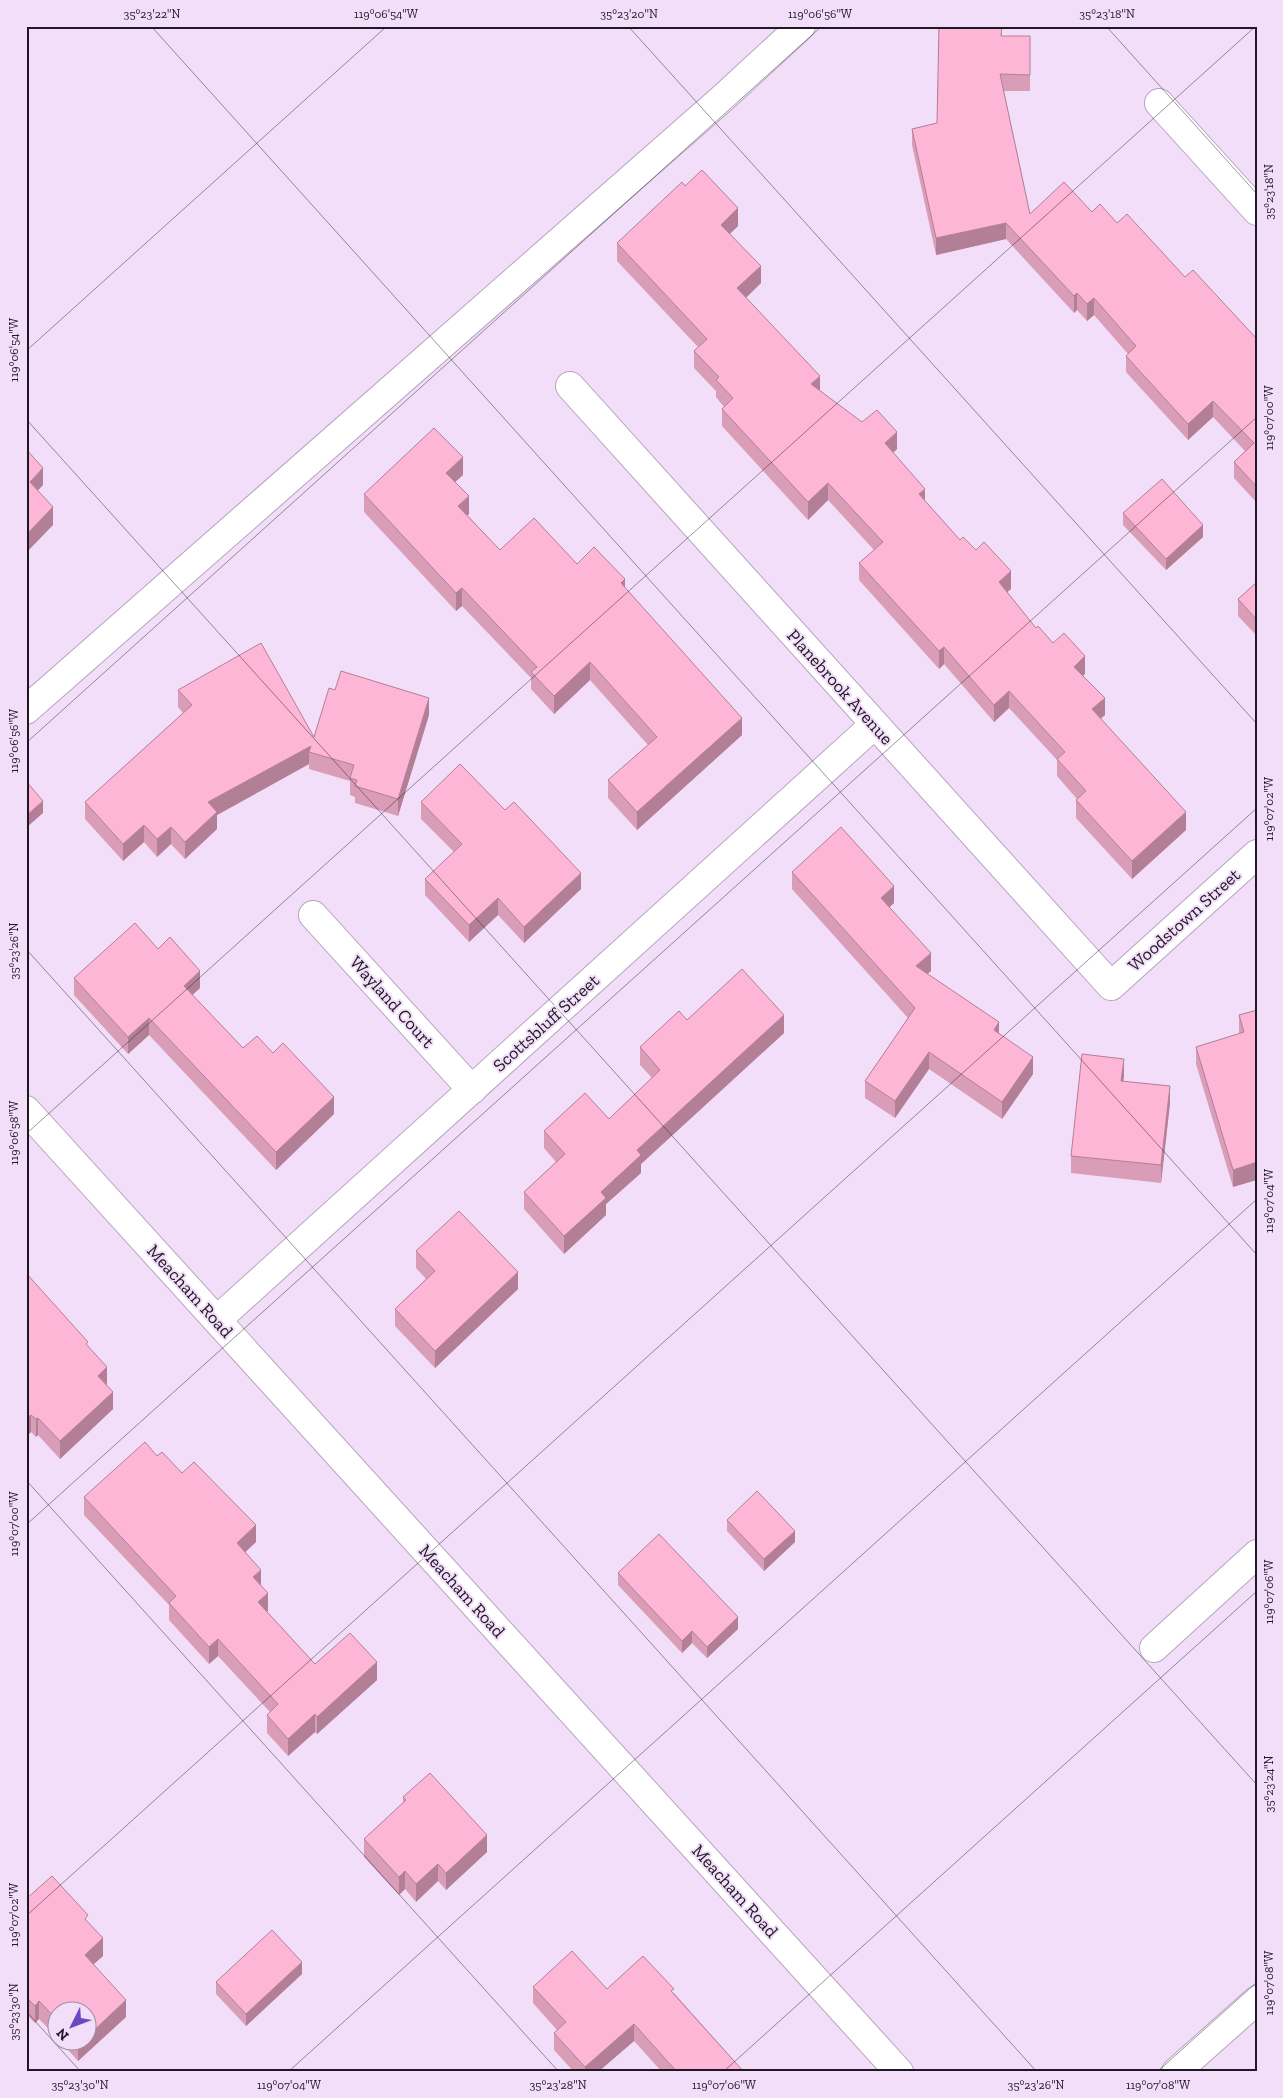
<svg xmlns="http://www.w3.org/2000/svg" width="1283" height="2098" viewBox="0 0 1283 2098" font-family="'Zilla Slab',serif">
	<rect width="100%" height="100%" fill="#f2def9"/>
	<g fill="none" stroke-linecap="round" stroke-linejoin="round">
		<!-- minor casing -->
		<g stroke="#b7a4be" stroke-width="30">
			<path id="minor" d="M 1159,103 L 1257,211
				M 570,386 L 1111,986 L 1257,854
				M 26,710 L 724,97 L 801,26
				M 313,915 L 472,1090
				M 26,1110 L 899,2072
				M 217,1320 L 874,725
				M 1154,1648 L 1257,1554
				M 1176,2072 L 1257,2000"/>
		</g>
		<!-- minor -->
		<use href="#minor" stroke="#fff" stroke-width="28"/>
	</g>
	<!-- wall -->
	<path fill="#da9db8" d="M 939,26 L 1002,26 L 1002,36 L 1030,36 L 1030,91 L 1004,91 L 1030,214 L 1092,212 L 1117,223 L 1185,277 L 1257,339 L 1257,503 L 1234,478 L 1234,462 L 1245,451 L 1213,417 L 1188,440 L 1126,372 L 1126,356 L 1128,354 L 1094,315 L 1087,321 L 1077,310 L 1074,313 L 1006,239 L 936,255 L 912,145 L 912,129 L 937,123 Z
		M 1251,26 L 1257,26 L 1257,30 Z
		M 685,186 L 738,226 L 730,234 L 761,283 L 746,298 L 820,391 L 897,449 L 893,453 L 925,501 L 960,540 L 1011,589 L 1007,592 L 1036,628 L 1053,643 L 1085,674 L 1083,675 L 1105,715 L 1101,718 L 1186,830 L 1132,879 L 1076,818 L 1076,800 L 1077,799 L 1057,776 L 1057,760 L 1009,708 L 994,722 L 944,664 L 939,669 L 859,580 L 859,563 L 874,550 L 828,500 L 808,520 L 722,426 L 722,409 L 724,407 L 716,397 L 716,391 L 694,368 L 694,351 L 698,347 L 617,261 L 617,243 Z
		M 463,475 L 455,482 L 469,514 L 467,515 L 500,550 L 577,564 L 625,588 L 742,735 L 637,830 L 608,798 L 608,780 L 648,745 L 590,680 L 554,714 L 531,689 L 531,678 L 462,606 L 456,611 L 364,512 L 364,494 Z
		M 1123,513 L 1203,537 L 1166,570 L 1123,525 Z
		M 1257,582 L 1257,636 L 1238,616 L 1238,599 Z
		M 178,690 L 314,737 L 335,690 L 429,715 L 398,816 L 355,803 L 355,797 L 350,795 L 350,781 L 309,769 L 309,764 L 217,815 L 217,829 L 185,859 L 171,844 L 157,857 L 144,842 L 123,861 L 85,819 L 85,802 L 183,713 L 178,707 Z
		M 421,802 L 581,889 L 524,943 L 498,915 L 469,942 L 425,895 L 425,879 L 454,852 L 421,819 Z
		M 792,872 L 894,903 L 889,907 L 931,971 L 927,974 L 999,1033 L 1033,1074 L 1002,1119 L 929,1069 L 895,1118 L 865,1098 L 865,1081 L 908,1018 L 792,889 Z
		M 158,949 L 200,988 L 192,995 L 243,1048 L 273,1053 L 334,1114 L 276,1170 L 149,1035 L 128,1054 L 74,995 L 74,978 Z
		M 1257,1010 L 1233,1187 L 1196,1064 L 1196,1047 L 1239,1034 L 1239,1015 Z
		M 687,1020 L 784,1033 L 641,1164 L 641,1173 L 606,1204 L 606,1215 L 564,1254 L 524,1209 L 524,1192 L 556,1162 L 544,1148 L 544,1131 L 609,1119 L 652,1078 L 640,1065 L 640,1047 Z
		M 1124,1076 L 1123,1081 L 1170,1103 L 1161,1183 L 1071,1173 L 1071,1156 Z
		M 416,1251 L 518,1289 L 435,1368 L 395,1326 L 395,1309 L 426,1279 L 416,1268 Z
		M 26,1273 L 88,1346 L 107,1385 L 113,1409 L 60,1459 L 38,1435 L 36,1437 L 31,1432 L 26,1437 Z
		M 182,1473 L 256,1542 L 245,1552 L 261,1586 L 268,1611 L 267,1612 L 315,1664 L 377,1680 L 317,1734 L 315,1732 L 288,1756 L 267,1733 L 267,1715 L 270,1712 L 218,1656 L 209,1664 L 169,1620 L 169,1605 L 84,1515 L 84,1497 Z
		M 727,1520 L 795,1542 L 764,1571 L 727,1531 Z
		M 618,1573 L 738,1629 L 707,1658 L 692,1643 L 682,1653 L 618,1585 Z
		M 403,1797 L 487,1852 L 446,1890 L 438,1881 L 416,1902 L 405,1889 L 399,1895 L 364,1857 L 364,1839 L 403,1803 Z
		M 26,1899 L 88,1922 L 103,1956 L 93,1964 L 126,2017 L 78,2061 L 59,2040 L 88,2040 L 58,2010 L 58,2038 L 39,2019 L 35,2023 L 26,2014 Z
		M 302,1974 L 246,2026 L 216,1994 L 216,1982 Z
		M 533,1987 L 607,1989 L 674,1993 L 744,2072 L 662,2072 L 634,2041 L 598,2072 L 574,2072 L 554,2050 L 554,2033 L 557,2030 L 533,2003 Z"/>
	<!-- shaded-wall -->
	<path fill="#b27f96" d="M 738,208 L 738,226 L 721,242 L 721,225 Z
		M 1006,223 L 1006,239 L 936,255 L 936,238 Z
		M 761,266 L 761,283 L 737,306 L 737,288 Z
		M 1077,293 L 1077,310 L 1074,313 L 1074,296 Z
		M 1094,298 L 1094,315 L 1087,321 L 1087,304 Z
		M 820,376 L 820,393 L 811,384 Z
		M 1213,401 L 1213,417 L 1188,440 L 1188,424 Z
		M 897,432 L 897,449 L 885,460 L 885,443 Z
		M 463,457 L 463,475 L 446,490 L 446,473 Z
		M 43,468 L 43,485 L 30,499 L 30,482 Z
		M 828,483 L 828,500 L 808,520 L 808,502 Z
		M 925,489 L 925,506 L 919,494 Z
		M 469,496 L 469,514 L 458,523 L 458,506 Z
		M 53,507 L 53,525 L 26,553 L 26,535 Z
		M 1203,525 L 1203,537 L 1166,570 L 1166,559 Z
		M 1011,571 L 1011,589 L 999,599 L 999,582 Z
		M 625,579 L 625,597 L 621,583 Z
		M 462,588 L 462,606 L 456,611 L 456,593 Z
		M 944,647 L 944,664 L 939,669 L 939,651 Z
		M 1085,656 L 1085,674 L 1074,684 L 1074,667 Z
		M 590,662 L 590,680 L 554,714 L 554,696 Z
		M 1009,691 L 1009,708 L 994,722 L 994,705 Z
		M 429,698 L 429,715 L 398,816 L 398,799 Z
		M 1105,698 L 1105,715 L 1092,726 L 1092,709 Z
		M 742,718 L 742,735 L 637,830 L 637,812 Z
		M 311,746 L 309,752 L 309,764 L 217,815 L 217,829 L 185,859 L 185,842 L 208,802 Z
		M 43,801 L 43,813 L 26,828 L 26,816 Z
		M 1186,812 L 1186,830 L 1132,879 L 1132,861 Z
		M 144,825 L 144,842 L 123,861 L 123,844 Z
		M 171,827 L 171,844 L 157,857 L 157,839 Z
		M 581,873 L 581,889 L 524,943 L 524,927 Z
		M 894,886 L 894,903 L 881,915 L 881,898 Z
		M 498,898 L 498,915 L 469,942 L 469,925 Z
		M 931,953 L 931,971 L 916,984 L 916,966 Z
		M 200,971 L 200,988 L 184,1003 L 184,986 Z
		M 784,1015 L 784,1033 L 641,1164 L 641,1173 L 606,1204 L 606,1215 L 564,1254 L 564,1236 L 637,1150 Z
		M 149,1018 L 149,1035 L 128,1054 L 128,1037 Z
		M 999,1022 L 999,1040 L 994,1030 Z
		M 929,1052 L 929,1069 L 895,1118 L 895,1101 Z
		M 1033,1057 L 1033,1074 L 1002,1119 L 1002,1102 Z
		M 1124,1059 L 1124,1076 L 1121,1098 L 1121,1081 Z
		M 1170,1086 L 1170,1103 L 1161,1183 L 1161,1165 Z
		M 334,1097 L 334,1114 L 276,1170 L 276,1152 Z
		M 1257,1162 L 1257,1180 L 1233,1187 L 1233,1170 Z
		M 518,1272 L 518,1289 L 435,1368 L 435,1351 Z
		M 107,1367 L 107,1385 L 98,1393 L 98,1376 Z
		M 113,1392 L 113,1409 L 60,1459 L 60,1441 Z
		M 31,1415 L 31,1432 L 26,1437 L 26,1419 Z
		M 38,1418 L 38,1435 L 36,1437 L 36,1419 Z
		M 256,1525 L 256,1542 L 237,1560 L 237,1543 Z
		M 795,1531 L 795,1542 L 764,1571 L 764,1559 Z
		M 261,1570 L 261,1587 L 253,1577 Z
		M 268,1593 L 268,1611 L 258,1619 L 258,1602 Z
		M 738,1617 L 738,1629 L 707,1658 L 707,1647 Z
		M 692,1631 L 692,1643 L 682,1653 L 682,1641 Z
		M 218,1639 L 218,1656 L 209,1664 L 209,1647 Z
		M 377,1662 L 377,1680 L 317,1734 L 317,1717 Z
		M 315,1714 L 315,1732 L 288,1756 L 288,1739 Z
		M 487,1835 L 487,1852 L 446,1890 L 446,1873 Z
		M 438,1864 L 438,1881 L 416,1902 L 416,1884 Z
		M 405,1871 L 405,1889 L 399,1895 L 399,1877 Z
		M 103,1938 L 103,1956 L 85,1972 L 85,1955 Z
		M 302,1962 L 302,1974 L 246,2026 L 246,2014 Z
		M 126,2000 L 126,2017 L 78,2061 L 78,2044 L 82,2040 L 88,2040 L 88,2036 Z
		M 39,2001 L 39,2019 L 35,2023 L 35,2006 Z
		M 634,2024 L 634,2041 L 598,2072 L 585,2072 L 585,2067 Z"/>
	<!-- building -->
	<path fill="#feb6d6" stroke="#b27f96" d="M 939,26 L 1002,26 L 1001,36 L 1030,36 L 1030,75 L 1000,74 L 1030,214 L 1064,182 L 1092,212 L 1100,204 L 1117,223 L 1127,214 L 1185,277 L 1193,270 L 1257,339 L 1257,487 L 1234,462 L 1254,443 L 1213,401 L 1188,424 L 1126,356 L 1136,346 L 1094,298 L 1087,304 L 1077,293 L 1074,296 L 1006,223 L 936,238 L 912,129 L 937,123 Z
		M 702,170 L 738,208 L 721,225 L 761,266 L 737,288 L 820,376 L 811,384 L 862,422 L 877,410 L 897,432 L 885,443 L 925,489 L 919,494 L 960,540 L 963,537 L 976,550 L 984,542 L 1011,571 L 999,582 L 1036,628 L 1038,626 L 1053,643 L 1064,633 L 1085,656 L 1074,667 L 1105,698 L 1092,709 L 1186,812 L 1132,861 L 1076,800 L 1086,791 L 1057,759 L 1065,752 L 1009,691 L 994,705 L 944,647 L 939,651 L 859,563 L 883,542 L 828,483 L 808,502 L 722,409 L 733,398 L 716,380 L 719,377 L 694,351 L 707,339 L 617,243 L 682,182 L 685,186 Z
		M 434,428 L 463,457 L 446,473 L 469,496 L 458,506 L 500,550 L 534,518 L 577,564 L 594,547 L 625,579 L 621,583 L 742,718 L 637,812 L 608,780 L 657,737 L 590,662 L 554,696 L 531,672 L 537,667 L 462,588 L 456,593 L 364,494 Z
		M 26,449 L 43,468 L 30,482 L 53,507 L 26,535 Z
		M 1162,479 L 1203,525 L 1166,559 L 1123,513 Z
		M 1257,582 L 1257,620 L 1238,599 Z
		M 261,643 L 314,737 L 329,688 L 335,690 L 341,671 L 429,698 L 398,799 L 355,786 L 357,780 L 350,778 L 354,765 L 309,752 L 311,746 L 208,802 L 217,812 L 185,842 L 171,827 L 157,839 L 144,825 L 123,844 L 85,802 L 192,705 L 178,690 Z
		M 460,764 L 505,810 L 514,802 L 581,873 L 524,927 L 498,898 L 469,925 L 425,879 L 462,844 L 421,802 Z
		M 26,781 L 43,801 L 26,816 Z
		M 841,827 L 894,886 L 881,898 L 931,953 L 916,966 L 999,1022 L 994,1030 L 1033,1057 L 1002,1102 L 929,1052 L 895,1101 L 865,1081 L 915,1008 L 792,872 Z
		M 135,923 L 158,949 L 170,937 L 200,971 L 184,986 L 243,1048 L 257,1036 L 273,1053 L 283,1043 L 334,1097 L 276,1152 L 149,1018 L 128,1037 L 74,978 Z
		M 742,969 L 784,1015 L 637,1150 L 641,1155 L 601,1192 L 606,1198 L 564,1236 L 524,1192 L 565,1154 L 544,1131 L 585,1093 L 609,1119 L 660,1070 L 640,1047 L 679,1011 L 687,1020 Z
		M 1257,1010 L 1257,1162 L 1233,1170 L 1196,1047 L 1244,1032 L 1239,1015 Z
		M 1082,1054 L 1124,1059 L 1121,1081 L 1170,1086 L 1161,1165 L 1071,1156 Z
		M 459,1211 L 518,1272 L 435,1351 L 395,1309 L 435,1271 L 416,1251 Z
		M 26,1273 L 88,1342 L 86,1344 L 107,1367 L 98,1376 L 113,1392 L 60,1441 L 38,1418 L 36,1419 L 31,1415 L 26,1419 Z
		M 145,1442 L 157,1456 L 162,1452 L 182,1473 L 194,1462 L 256,1525 L 237,1543 L 261,1570 L 253,1577 L 268,1593 L 258,1602 L 315,1664 L 350,1633 L 377,1662 L 317,1717 L 315,1714 L 288,1739 L 267,1715 L 278,1704 L 218,1639 L 209,1647 L 169,1603 L 176,1596 L 84,1497 Z
		M 757,1491 L 795,1531 L 764,1559 L 727,1520 Z
		M 659,1534 L 738,1617 L 707,1647 L 692,1631 L 682,1641 L 618,1573 Z
		M 430,1773 L 487,1835 L 446,1873 L 438,1864 L 416,1884 L 405,1871 L 399,1877 L 364,1839 L 406,1800 L 403,1797 Z
		M 52,1876 L 88,1915 L 85,1919 L 103,1938 L 85,1955 L 126,2000 L 88,2036 L 88,2010 L 58,2010 L 58,2021 L 39,2001 L 35,2006 L 26,1997 L 26,1899 Z
		M 272,1930 L 302,1962 L 246,2014 L 216,1982 Z
		M 572,1951 L 607,1989 L 643,1956 L 674,1989 L 671,1991 L 744,2072 L 677,2072 L 634,2024 L 585,2067 L 554,2033 L 566,2022 L 533,1987 Z
		M 75,2040 L 82,2040 L 78,2044 Z"/>
	<!-- ticks -->
	<path fill="none" stroke="#1f1822" stroke-width="1" stroke-opacity="0.45" d="M 151,26 L 1257,1255M 628,26 L 1257,724M 1106,26 L 1257,194M 26,351 L 387,26M 26,419 L 1257,1785M 26,743 L 822,26M 26,949 L 1037,2072M 26,1134 L 1256,26M 26,1480 L 559,2072M 26,1525 L 1257,417M 26,1916 L 1257,808M 26,2011 L 81,2072M 288,2072 L 1257,1199M 723,2072 L 1257,1591M 1157,2072 L 1257,1982"/>
	<g text-anchor="middle" stroke-width="4" stroke-linejoin="round" paint-order="stroke">
		<!-- street labels -->
		<g font-size="18" fill="#1f1822" stroke="#f2def9">
			<text transform="translate(840 687) rotate(48)" y="6">Planebrook Avenue</text>
			<text transform="translate(1184 920) rotate(-42)" y="6">Woodstown Street</text>
			<text transform="translate(392 1002) rotate(48)" y="6">Wayland Court</text>
			<text transform="translate(546 1023) rotate(-42)" y="6">Scottsbluff Street</text>
			<text transform="translate(190 1291) rotate(48)" y="6">Meacham Road</text>
			<text transform="translate(462 1591) rotate(48)" y="6">Meacham Road</text>
			<text transform="translate(735 1891) rotate(48)" y="6">Meacham Road</text>
		</g>
	</g>
	<!-- border -->
	<rect width="1283" height="2098" fill="none" stroke="#f2def9" stroke-width="55"/>
	<!-- north arrow -->
	<g transform="translate(72 2026) rotate(228)"><circle r="24" fill="#f2def9" stroke="#9e8fa3"/>
	<path d="M0-4L9 19L0 12L-9 19Z" fill="#6849c2"/>
	<text y="-8" font-size="14" font-weight="bold" text-anchor="middle" fill="#1f1822">N</text>
	</g>
	<rect x="28" y="28" width="1228" height="2042" fill="none" stroke="#1f1822" stroke-width="2"/>
	<g font-size="12" text-anchor="middle" fill="#1f1822">
		<text x="152" y="18">35°23'22"N</text>
		<text x="386" y="18">119°06'54"W</text>
		<text x="629" y="18">35°23'20"N</text>
		<text x="820" y="18">119°06'56"W</text>
		<text x="1107" y="18">35°23'18"N</text>
		<text transform="translate(1269 192) rotate(-90)" y="4">35°23'18"N</text>
		<text transform="translate(14 350) rotate(-90)" y="4">119°06'54"W</text>
		<text transform="translate(1269 418) rotate(-90)" y="4">119°07'00"W</text>
		<text transform="translate(14 741) rotate(-90)" y="4">119°06'56"W</text>
		<text transform="translate(1269 809) rotate(-90)" y="4">119°07'02"W</text>
		<text transform="translate(14 951) rotate(-90)" y="4">35°23'26"N</text>
		<text transform="translate(14 1133) rotate(-90)" y="4">119°06'58"W</text>
		<text transform="translate(1269 1201) rotate(-90)" y="4">119°07'04"W</text>
		<text transform="translate(14 1524) rotate(-90)" y="4">119°07'00"W</text>
		<text transform="translate(1269 1592) rotate(-90)" y="4">119°07'06"W</text>
		<text transform="translate(1269 1784) rotate(-90)" y="4">35°23'24"N</text>
		<text transform="translate(14 1915) rotate(-90)" y="4">119°07'02"W</text>
		<text transform="translate(1269 1983) rotate(-90)" y="4">119°07'08"W</text>
		<text transform="translate(14 2012) rotate(-90)" y="4">35°23'30"N</text>
		<text x="80" y="2089">35°23'30"N</text>
		<text x="289" y="2089">119°07'04"W</text>
		<text x="558" y="2089">35°23'28"N</text>
		<text x="724" y="2089">119°07'06"W</text>
		<text x="1036" y="2089">35°23'26"N</text>
		<text x="1158" y="2089">119°07'08"W</text>
	</g>
</svg>
